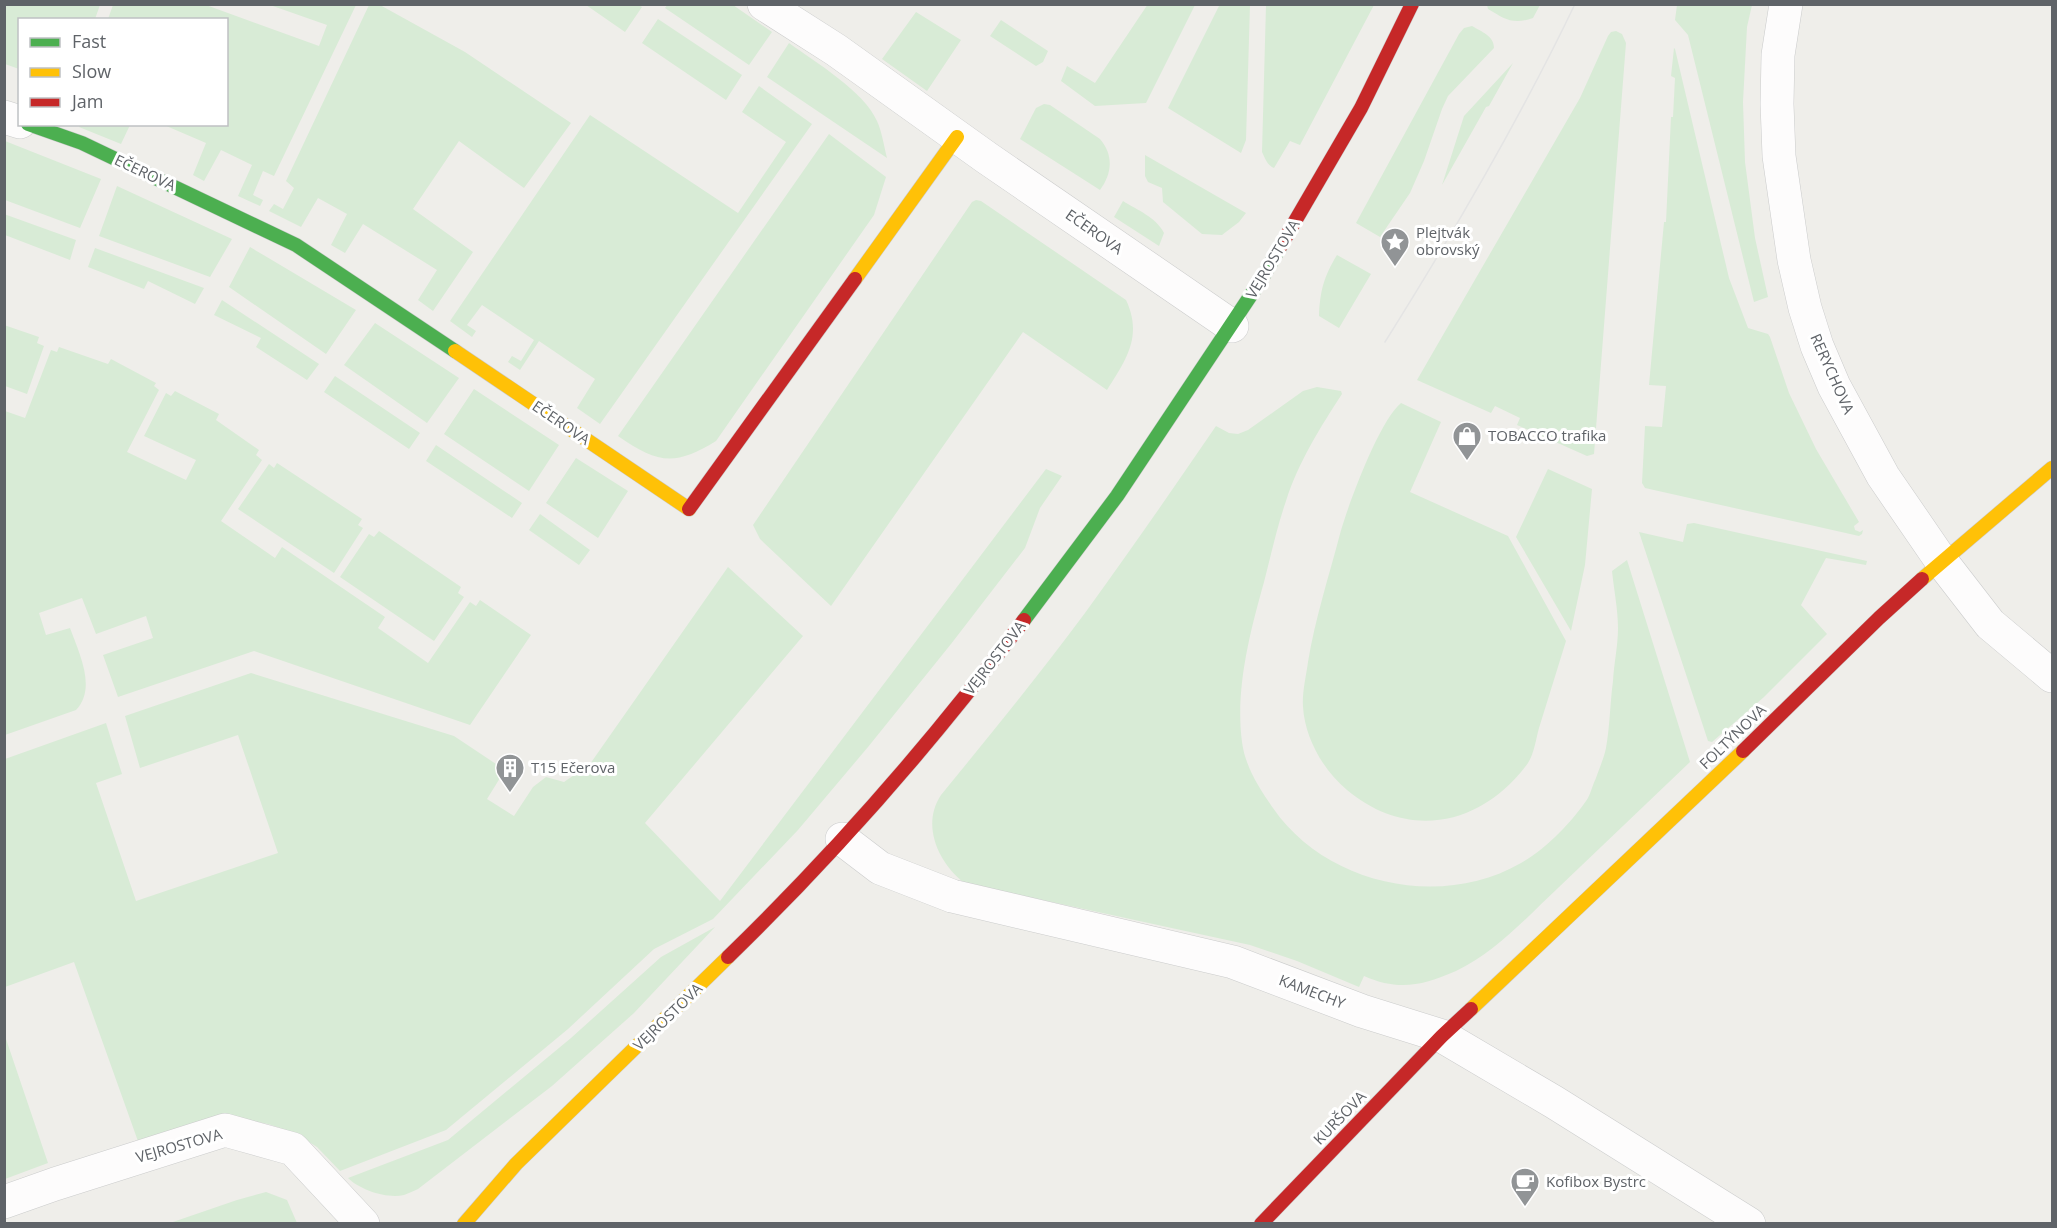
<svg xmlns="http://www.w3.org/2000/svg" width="2057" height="1228" viewBox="0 0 2057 1228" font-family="'Open Sans',sans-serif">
	<rect width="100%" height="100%" fill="#efeeea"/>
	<!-- green -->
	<path fill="#d8ebd6" d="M 5,4 L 100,4 L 100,5 L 95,19 L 20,20 L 19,69 L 5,64 Z
		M 668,4 L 733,5 L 772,32 L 749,65 L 665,8 Z
		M 1148,4 L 1195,5 L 1146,103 L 1095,106 L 1061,81 L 1067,66 L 1095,83 Z
		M 1220,4 L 1250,5 L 1246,140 L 1241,153 L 1168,108 Z
		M 113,5 L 206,5 L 319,46 L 327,25 L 270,5 L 356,5 L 274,176 L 263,171 L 253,195 L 263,200 L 260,206 L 238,196 L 252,165 L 221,150 L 204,181 L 193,175 L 206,143 L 164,125 L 226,124 L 226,20 L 108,19 Z
		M 369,5 L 380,5 L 465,52 L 571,123 L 524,188 L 459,141 L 413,209 L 473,252 L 433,311 L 418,300 L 437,270 L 363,224 L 345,253 L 331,245 L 347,214 L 318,198 L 301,227 L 269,211 L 274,204 L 283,209 L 294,188 L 286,181 Z
		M 638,5 L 642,7 L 625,32 L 586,5 Z
		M 1266,5 L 1374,5 L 1300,145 L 1290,141 L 1274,168 C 1267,165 1265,158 1262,152 Z
		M 1487,5 L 1487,4 L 1540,5 L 1533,18 C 1512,25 1505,19 1488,9 Z
		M 1677,5 L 1752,5 L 1747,27 L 1743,102 L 1745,162 L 1755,238 L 1768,297 L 1754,302 L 1688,35 L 1675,20 Z
		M 916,12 L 961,40 L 927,91 L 882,59 Z
		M 658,19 L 742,75 L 726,100 L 642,43 Z
		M 1001,20 L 1048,51 L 1043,62 L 1036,66 L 990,36 Z
		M 1472,26 C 1482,32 1494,36 1494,48 L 1448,96 L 1442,109 L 1424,161 L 1410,193 L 1380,237 L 1356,223 L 1459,34 L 1464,28 Z
		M 1616,31 L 1622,34 L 1626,43 L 1594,454 L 1587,456 L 1517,425 L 1520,418 L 1495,406 L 1491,413 L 1417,380 L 1580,98 L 1608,36 L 1611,32 Z
		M 789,43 C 815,62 864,91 877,121 C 882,132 884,146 887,158 L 767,77 Z
		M 1674,48 L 1675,49 L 1729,278 L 1748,328 L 1768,334 L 1770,337 L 1789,393 L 1816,449 L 1859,522 L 1854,526 L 1855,530 L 1860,532 L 1863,530 L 1862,534 L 1859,536 L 1645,488 L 1642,483 L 1645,426 L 1662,427 L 1666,386 L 1649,385 L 1664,222 L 1666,222 L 1671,117 L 1673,117 L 1675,78 L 1671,76 Z
		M 1513,63 L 1489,106 L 1486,107 L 1442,185 L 1464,116 Z
		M 759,86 L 812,124 L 600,424 L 577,408 L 595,379 L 539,341 L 520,370 L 508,362 L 512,356 L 521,361 L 534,340 L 482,305 L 467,325 L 476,331 L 472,337 L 450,321 L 590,115 L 738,213 L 786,142 L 742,112 Z
		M 1044,104 L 1050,105 L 1100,139 C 1114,155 1112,174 1100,190 L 1020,139 L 1036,108 Z
		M 80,124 L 130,125 L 121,144 L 79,127 Z
		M 829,134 L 886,177 L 874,215 L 716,441 C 674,467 657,463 618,436 Z
		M 5,141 L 101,179 L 80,228 L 5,200 Z
		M 1145,155 L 1246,213 L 1239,222 L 1222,235 L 1202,234 L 1163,202 L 1162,188 L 1148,182 L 1145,176 Z
		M 117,186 L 232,239 L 210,277 L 99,236 Z
		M 976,200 L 981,201 L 1126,300 C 1143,336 1126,360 1107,390 L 1023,332 L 831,606 L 760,539 L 753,525 L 972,202 Z
		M 1123,201 C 1137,210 1156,217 1164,233 L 1159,246 L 1114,217 Z
		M 4,214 L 76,240 L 70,260 L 5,235 Z
		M 250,247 L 356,310 L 326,354 L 229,287 Z
		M 95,248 L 204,288 L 195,304 L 148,281 L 144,289 L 88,267 Z
		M 1337,255 L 1371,274 L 1339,328 L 1319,316 C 1320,291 1324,276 1337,255 Z
		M 222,300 L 319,364 L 307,380 L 256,347 L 261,338 L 214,315 Z
		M 375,323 L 459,378 L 427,423 L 344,365 Z
		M 4,325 L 39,337 L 37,343 L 44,346 L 27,394 L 5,386 Z
		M 59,347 L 108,364 L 111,359 L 156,383 L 154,386 L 159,390 L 127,452 L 186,480 L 196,460 L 144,436 L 166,393 L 171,396 L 175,391 L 219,414 L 216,420 L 259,450 L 256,455 L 262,460 L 221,521 L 275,558 L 282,547 L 385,617 L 378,628 L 428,663 L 470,602 L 476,606 L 480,600 L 531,635 L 470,725 L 254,651 L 118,697 L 103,655 L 153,638 L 146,616 L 96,634 L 82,598 L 39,613 L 46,635 L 70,628 C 79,653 97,688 76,710 L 5,735 L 5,411 L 25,418 L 51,350 L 57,352 Z
		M 335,376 L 420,433 L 409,449 L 324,392 Z
		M 1317,387 L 1341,391 L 1342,394 C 1321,426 1298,463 1286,501 C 1277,527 1271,555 1264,582 C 1250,632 1235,689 1242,742 C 1245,766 1259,788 1273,808 C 1325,884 1440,910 1521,863 C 1545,850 1573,821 1588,798 C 1591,792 1593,784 1596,778 C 1599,769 1604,758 1606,748 C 1610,726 1610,703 1613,681 C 1614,663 1618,646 1618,628 C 1618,610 1614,590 1612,571 L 1627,560 L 1690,762 C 1646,804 1602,846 1558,888 C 1527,917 1495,953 1456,971 C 1422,986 1398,991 1364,976 L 1359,987 L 1297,961 L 1250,945 L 964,883 C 938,862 921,825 941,795 C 990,735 1039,675 1085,613 C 1130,551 1173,489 1216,426 L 1229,433 L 1238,434 L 1248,430 L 1303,391 Z
		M 474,389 L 559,445 L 529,491 L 444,434 Z
		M 1401,403 L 1441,422 L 1410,492 L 1508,536 L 1566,641 C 1557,670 1548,699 1539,728 C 1536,739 1534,754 1528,763 C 1482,826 1408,841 1347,790 C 1323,770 1305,738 1303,707 C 1302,692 1306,677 1308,662 C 1315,619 1329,576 1340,534 C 1348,505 1379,421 1401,403 Z
		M 436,445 L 522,503 L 512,518 L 426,461 Z
		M 576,458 L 628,491 L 598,538 L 546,503 Z
		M 277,463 L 362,519 L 358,525 L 363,528 L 334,573 L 238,509 L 269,464 L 274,468 Z
		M 1046,469 L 1062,476 L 1040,508 L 1025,548 L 951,644 L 868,747 L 798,830 L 713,919 L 654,949 L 568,1029 L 446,1130 L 340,1171 L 317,1147 L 295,1133 L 268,1124 L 247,1120 L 139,1144 L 74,962 L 5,987 L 5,759 L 106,723 L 122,774 L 96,783 L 136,901 L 278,853 L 238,735 L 140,768 L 125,716 L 251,673 L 454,736 L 505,770 L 487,799 L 514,816 L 533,787 L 546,777 L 564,782 L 590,764 L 728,567 L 803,636 L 645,823 L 720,901 Z
		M 1548,469 L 1592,489 L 1585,565 L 1571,631 L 1516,537 Z
		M 540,514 L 590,550 L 579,565 L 529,530 Z
		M 1694,523 L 1867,561 L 1866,565 L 1826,558 L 1801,605 L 1827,634 L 1764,697 L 1712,742 L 1708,741 L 1639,532 L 1683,542 L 1687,524 Z
		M 379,531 L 461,587 L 458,593 L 464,597 L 434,641 L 340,577 L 369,534 L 374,537 Z
		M 715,927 L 634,1013 L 552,1086 L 418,1189 C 414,1191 409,1193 404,1195 C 387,1199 360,1190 348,1178 L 448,1140 L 571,1038 L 661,957 Z
		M 5,1036 L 48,1163 L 5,1179 L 4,1179 Z
		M 266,1192 L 287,1200 L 297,1223 L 170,1223 L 237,1200 Z"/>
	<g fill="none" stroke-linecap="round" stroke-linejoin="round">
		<!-- street casing -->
		<g stroke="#cbcccc" stroke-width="34">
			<path id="street" d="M 764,4 L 836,50 L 987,158 L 1232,326
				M 1786,4 L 1778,55 L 1777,104 L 1779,156 L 1794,260 L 1805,308 L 1817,346 L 1834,386 L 1883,476 L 1942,562 L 1990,624 L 2052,676
				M 4,117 L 20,122
				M 842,839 L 880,868 L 952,896 L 1233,962 L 1362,1011 L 1442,1036 L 1554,1102 L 1749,1224
				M 4,1202 L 55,1184 L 225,1130 L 293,1149 L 363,1224"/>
		</g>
		<!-- fast casing -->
		<g stroke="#cacacb" stroke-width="15">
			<path id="fast" d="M 28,124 L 82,143 L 296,245 L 455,351
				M 1024,620 L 1117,496 L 1261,280 L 1280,247"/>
		</g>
		<!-- slow casing -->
		<g stroke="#cacacb" stroke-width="15">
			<path id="slow" d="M 855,279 L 957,137
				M 455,351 L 689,509
				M 1922,579 L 2052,468
				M 1471,1009 L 1743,751
				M 464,1224 L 516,1164 L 728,957"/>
		</g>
		<!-- jam casing -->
		<g stroke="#cacacb" stroke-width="15">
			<path id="jam" d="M 1280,247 L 1361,108 L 1412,4
				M 689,509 L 855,279
				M 1743,751 L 1879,618 L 1922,579
				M 728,957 C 835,853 935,739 1024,620
				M 1261,1224 L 1442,1036 L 1471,1009"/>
		</g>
		<!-- street -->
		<use href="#street" stroke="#fdfcfc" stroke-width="33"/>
		<!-- fast -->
		<use href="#fast" stroke="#4caf50" stroke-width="14"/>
		<!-- slow -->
		<use href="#slow" stroke="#ffc107" stroke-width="14"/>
		<!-- jam -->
		<use href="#jam" stroke="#c62828" stroke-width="14"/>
		<!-- tram -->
		<path stroke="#e4e4e4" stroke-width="1.5" d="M 1385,342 C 1454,232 1519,121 1575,4"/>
	</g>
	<!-- icons -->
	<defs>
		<g id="sight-pin" transform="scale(1.5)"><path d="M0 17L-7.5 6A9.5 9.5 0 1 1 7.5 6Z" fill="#919496" stroke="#fff"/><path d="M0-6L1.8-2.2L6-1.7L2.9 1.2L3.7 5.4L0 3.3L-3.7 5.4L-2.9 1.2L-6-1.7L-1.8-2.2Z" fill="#fff"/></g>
		<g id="shop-pin" transform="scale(1.5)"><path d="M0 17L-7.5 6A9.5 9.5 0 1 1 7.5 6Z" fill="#919496" stroke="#fff"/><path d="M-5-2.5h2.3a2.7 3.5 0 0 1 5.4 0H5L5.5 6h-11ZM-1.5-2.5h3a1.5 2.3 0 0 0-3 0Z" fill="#fff"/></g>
		<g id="building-pin" transform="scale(1.5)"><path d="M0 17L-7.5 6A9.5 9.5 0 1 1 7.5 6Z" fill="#919496" stroke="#fff"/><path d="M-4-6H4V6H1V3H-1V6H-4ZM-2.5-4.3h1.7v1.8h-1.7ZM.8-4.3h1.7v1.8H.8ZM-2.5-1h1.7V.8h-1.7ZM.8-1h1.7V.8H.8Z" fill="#fff"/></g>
		<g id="cafe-pin" transform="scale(1.5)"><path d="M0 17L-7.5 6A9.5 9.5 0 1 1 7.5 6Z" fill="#919496" stroke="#fff"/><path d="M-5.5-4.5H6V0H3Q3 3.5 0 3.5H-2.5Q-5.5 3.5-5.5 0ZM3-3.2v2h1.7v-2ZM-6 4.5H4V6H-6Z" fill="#fff"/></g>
	</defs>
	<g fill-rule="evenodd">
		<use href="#sight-pin" x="1395" y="242"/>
		<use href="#shop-pin" x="1467" y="436"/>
		<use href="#building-pin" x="510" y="768"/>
		<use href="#cafe-pin" x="1525" y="1182"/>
	</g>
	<g text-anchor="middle" stroke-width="6" stroke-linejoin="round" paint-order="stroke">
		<!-- street labels -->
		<g font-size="15" fill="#5f6368" stroke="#fff">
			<text transform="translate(145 173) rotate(25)" y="5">EČEROVA</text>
			<text transform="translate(1094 232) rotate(35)" y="5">EČEROVA</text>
			<text transform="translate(1273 259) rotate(-59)" y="5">VEJROSTOVA</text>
			<text transform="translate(1832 374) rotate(66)" y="5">RERYCHOVA</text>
			<text transform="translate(561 423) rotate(34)" y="5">EČEROVA</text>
			<text transform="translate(995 658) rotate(-52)" y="5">VEJROSTOVA</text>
			<text transform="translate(1733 737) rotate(-44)" y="5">FOLTÝNOVA</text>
			<text transform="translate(1312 992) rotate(21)" y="5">KAMECHY</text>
			<text transform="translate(668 1017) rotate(-44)" y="5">VEJROSTOVA</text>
			<text transform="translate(1340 1118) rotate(-46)" y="5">KURŠOVA</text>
			<text transform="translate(179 1146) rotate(-16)" y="5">VEJROSTOVA</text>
		</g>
		<!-- poi labels -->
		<g font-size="15" fill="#5f6368" stroke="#fff" text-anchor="start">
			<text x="1416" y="238">Plejtvák<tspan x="1416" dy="17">obrovský</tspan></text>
			<text x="1488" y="441">TOBACCO trafika</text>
			<text x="531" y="773">T15 Ečerova</text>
			<text x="1546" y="1187">Kofibox Bystrc</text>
		</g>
	</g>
	<!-- border -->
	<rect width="2057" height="1228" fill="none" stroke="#5f6368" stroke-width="12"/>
	<!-- legend -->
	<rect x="18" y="18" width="210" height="108" fill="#ffffff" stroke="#bfc1c3" stroke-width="1.5"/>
	<rect x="30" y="38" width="30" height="9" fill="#4caf50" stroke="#bfc1c3" stroke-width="1.5"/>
	<text x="72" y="48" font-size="18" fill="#5f6368">Fast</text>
	<rect x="30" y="68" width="30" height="9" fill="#ffc107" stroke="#bfc1c3" stroke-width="1.5"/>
	<text x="72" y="78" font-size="18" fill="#5f6368">Slow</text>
	<rect x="30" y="98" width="30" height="9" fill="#c62828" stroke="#bfc1c3" stroke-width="1.5"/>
	<text x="72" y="108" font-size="18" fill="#5f6368">Jam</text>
</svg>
